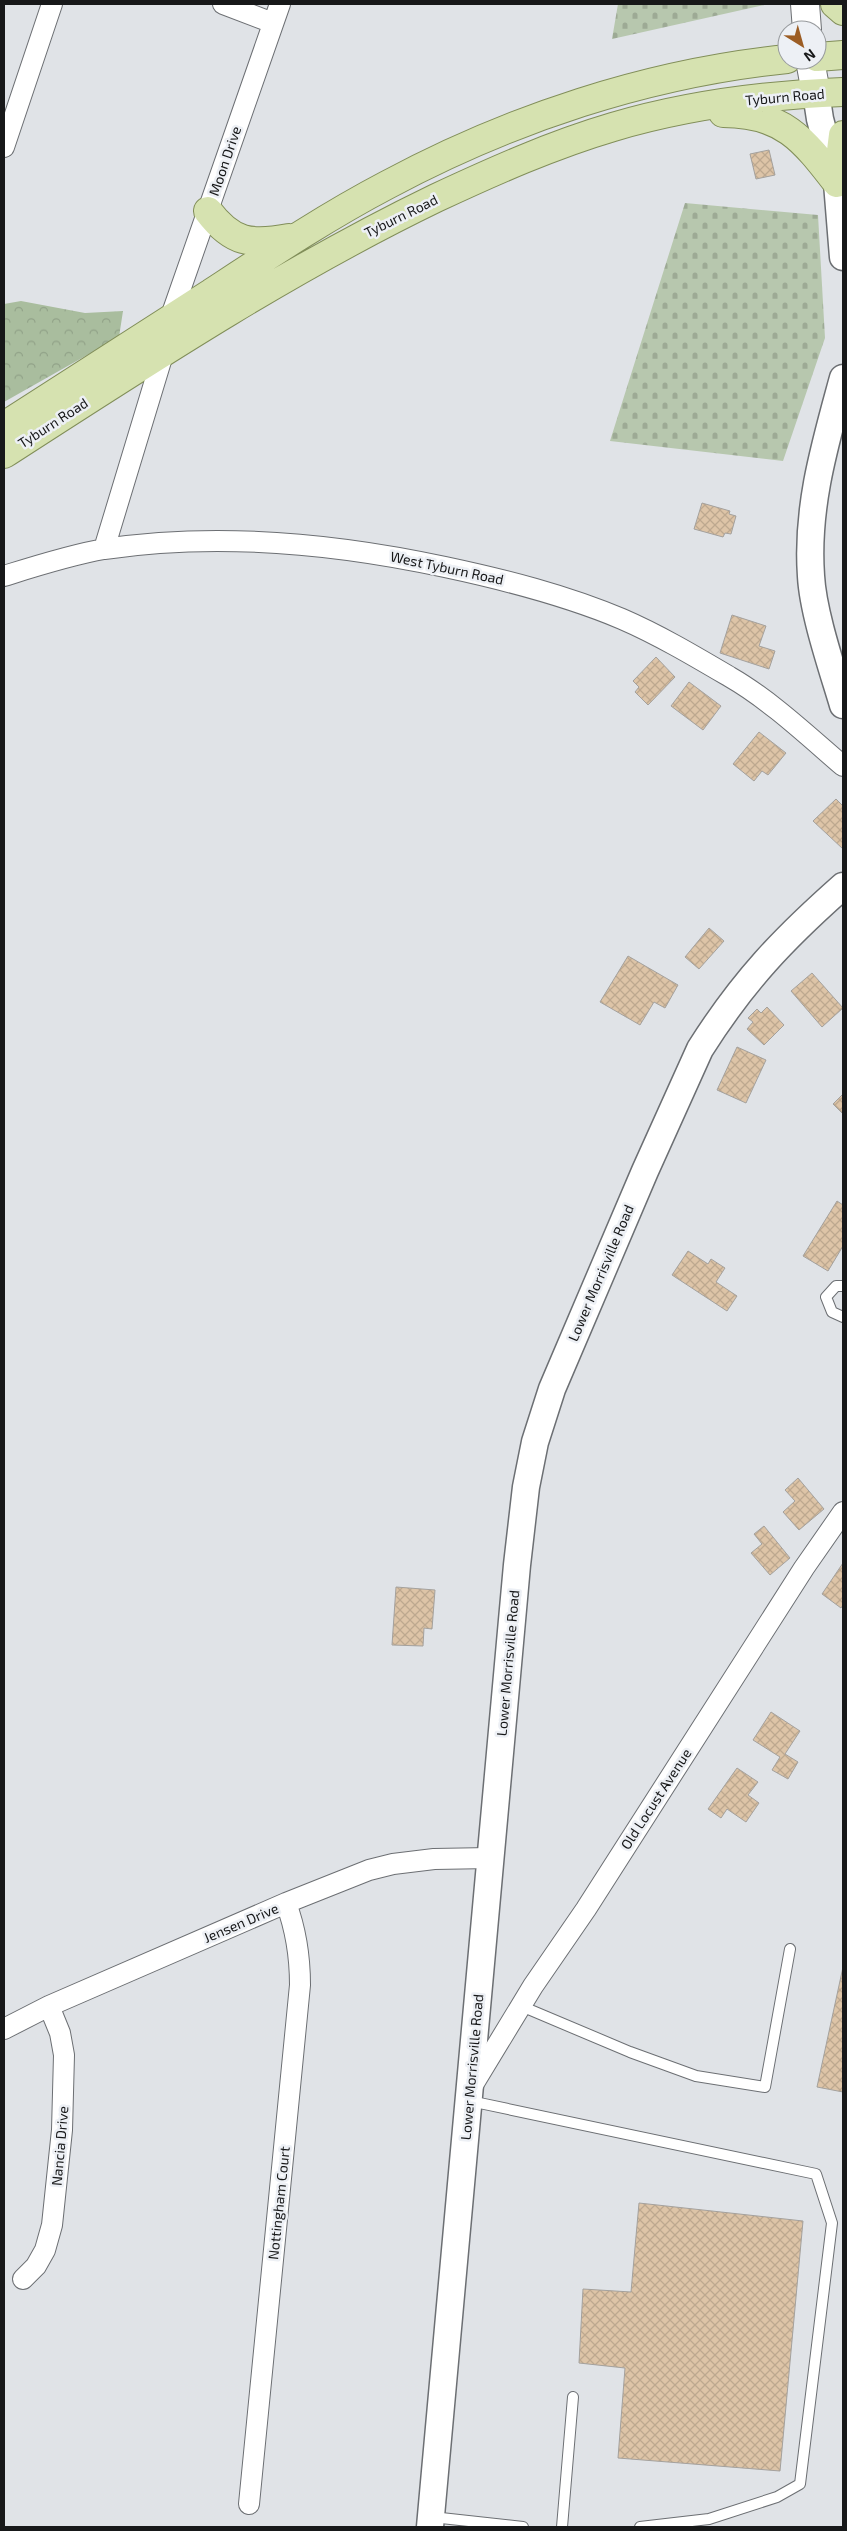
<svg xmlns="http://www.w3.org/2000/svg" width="847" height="2531" viewBox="0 0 847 2531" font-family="'Exo 2',sans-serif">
	<defs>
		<pattern id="forest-crowns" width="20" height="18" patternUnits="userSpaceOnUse" patternTransform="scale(1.25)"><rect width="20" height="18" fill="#a9bd9e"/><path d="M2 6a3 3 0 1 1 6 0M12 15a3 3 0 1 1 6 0" fill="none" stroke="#91a288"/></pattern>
		<pattern id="cemetery-stones" width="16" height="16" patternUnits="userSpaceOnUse" patternTransform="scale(1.25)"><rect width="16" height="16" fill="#b7c7ae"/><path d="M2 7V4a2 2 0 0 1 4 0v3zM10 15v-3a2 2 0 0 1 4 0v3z" fill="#9daa95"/></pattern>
		<pattern id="building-cross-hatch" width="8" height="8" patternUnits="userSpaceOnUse" patternTransform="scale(1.25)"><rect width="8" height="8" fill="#ddc4a7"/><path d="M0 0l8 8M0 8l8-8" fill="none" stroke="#bda88f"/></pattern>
	</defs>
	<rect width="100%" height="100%" fill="#e0e3e7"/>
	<!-- forest -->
	<path fill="url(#forest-crowns)" d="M 21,301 L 85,313 L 123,311 L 119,337 L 4,402 L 4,304 Z"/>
	<!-- cemetery -->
	<path fill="url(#cemetery-stones)" d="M 618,4 L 769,4 L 612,39 Z
		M 685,203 L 818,215 L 825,338 L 783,461 L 610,441 Z"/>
	<!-- building -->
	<path fill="url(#building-cross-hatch)" stroke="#a4a19d" d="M 769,150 L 775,175 L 756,179 L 750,154 Z
		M 702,503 L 730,511 L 729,514 L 736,516 L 731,534 L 725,533 L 723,537 L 694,529 Z
		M 732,615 L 766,626 L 759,646 L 775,651 L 769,669 L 720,653 Z
		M 656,657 L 675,677 L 648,705 L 635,692 L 639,687 L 633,681 Z
		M 689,682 L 721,706 L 703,730 L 671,706 Z
		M 759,732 L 786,753 L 768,775 L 762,771 L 754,781 L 733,764 Z
		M 836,799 L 843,806 L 843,849 L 813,821 Z
		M 709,928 L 724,941 L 699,969 L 685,957 Z
		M 628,956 L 678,985 L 665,1008 L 654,1002 L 640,1025 L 600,1002 Z
		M 812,973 L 843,1008 L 822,1027 L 791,991 Z
		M 767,1007 L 784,1025 L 764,1045 L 747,1029 L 753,1022 L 748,1018 L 757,1009 L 761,1013 Z
		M 737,1047 L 766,1060 L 746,1103 L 717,1090 Z
		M 843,1094 L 843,1114 L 833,1104 Z
		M 837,1201 L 843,1205 L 843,1246 L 828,1271 L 803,1256 Z
		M 688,1251 L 708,1264 L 711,1259 L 725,1268 L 716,1282 L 737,1296 L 727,1311 L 672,1275 Z
		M 798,1478 L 824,1509 L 799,1530 L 783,1512 L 795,1501 L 785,1490 Z
		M 764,1526 L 790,1558 L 770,1575 L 751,1553 L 762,1544 L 754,1534 Z
		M 843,1563 L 843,1605 L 841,1608 L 822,1594 Z
		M 396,1587 L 435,1590 L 432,1629 L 424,1628 L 423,1646 L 392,1645 Z
		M 771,1712 L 800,1731 L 785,1754 L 798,1762 L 788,1779 L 772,1770 L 780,1757 L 753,1740 Z
		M 737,1768 L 758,1782 L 748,1795 L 759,1803 L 746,1822 L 727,1809 L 721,1818 L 708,1809 Z
		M 843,1967 L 843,2092 L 817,2087 Z
		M 639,2203 L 803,2221 L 780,2471 L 618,2458 L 625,2368 L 579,2363 L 583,2289 L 631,2292 Z"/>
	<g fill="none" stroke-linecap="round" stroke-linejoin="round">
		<!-- service casing -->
		<g stroke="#6c6f73" stroke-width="12">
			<path id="service" d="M 843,1286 L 836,1286 L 826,1297 L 832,1312 L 843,1317
				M 521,2006 L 630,2052 L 696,2076 L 765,2087 L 790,1949
				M 470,2101 L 816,2174 L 832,2223 L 800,2484 L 777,2497 L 709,2519 L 640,2527
				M 432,2517 L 523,2527
				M 562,2527 L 573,2397"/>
		</g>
		<!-- minor casing -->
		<g stroke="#6c6f73" stroke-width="22">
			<path id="minor" d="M 223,4 L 273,23
				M 4,147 L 52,4
				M 170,319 L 280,4
				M 104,549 L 164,351
				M 4,576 C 36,566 70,555 104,549 C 218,532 333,543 445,567 C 506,580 565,595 622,619 C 659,635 696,657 730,677 C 770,700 808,736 843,766
				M 4,2029 L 49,2006 L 286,1903 L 369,1870 L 393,1864 L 434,1859 L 490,1858
				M 471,2088 L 533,1986 L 586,1909 L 804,1568 L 843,1512
				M 23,2279 L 36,2266 L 45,2250 L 52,2225 L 62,2130 L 64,2055 L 60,2033 L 49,2006
				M 249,2504 L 300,1985 C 300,1956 296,1930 286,1903"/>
		</g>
		<!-- tertiary casing -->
		<g stroke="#6c6f73" stroke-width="29">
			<path id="tertiary" d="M 816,93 L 820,119 L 837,183 L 843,257
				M 843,378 C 825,444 806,507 811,576 C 813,613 832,668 843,705
				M 430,2527 L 517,1565 L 526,1487 L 535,1442 L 552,1389 L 645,1171 L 700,1049 C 743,981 783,939 843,886"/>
		</g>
		<!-- secondary casing -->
		<g stroke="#6c6f73" stroke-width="30">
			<path id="secondary" d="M 805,4 L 807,30
				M 810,60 L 816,93"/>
		</g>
		<!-- primary casing -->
		<g stroke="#818e59" stroke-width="30">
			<path id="primary" d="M 835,4 L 843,11
				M 817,57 L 843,55
				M 723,113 C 783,113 803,139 837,183
				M 837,183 L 843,135
				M 208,211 C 232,243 251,245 289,238
				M 4,426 C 73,381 142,337 211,293 C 269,255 326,217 387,185 C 510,119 648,73 787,59
				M 4,454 C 145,363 285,271 436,198 C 494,171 552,145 613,127 C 687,105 766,95 843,92"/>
		</g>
		<!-- service -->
		<use href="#service" stroke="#fff" stroke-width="10"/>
		<!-- minor -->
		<use href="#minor" stroke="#fff" stroke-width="20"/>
		<!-- tertiary -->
		<use href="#tertiary" stroke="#fff" stroke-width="26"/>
		<!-- secondary -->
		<use href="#secondary" stroke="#fff" stroke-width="28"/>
		<!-- primary -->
		<use href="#primary" stroke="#d6e2b0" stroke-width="28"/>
	</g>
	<g text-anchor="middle" stroke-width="5" stroke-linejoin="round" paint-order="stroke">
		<!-- street labels -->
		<g font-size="14" fill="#171819" stroke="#edf0f5">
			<text transform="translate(785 97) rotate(-5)" y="5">Tyburn Road</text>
			<text transform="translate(225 161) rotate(-71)" y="5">Moon Drive</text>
			<text transform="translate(401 216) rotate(-26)" y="5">Tyburn Road</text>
			<text transform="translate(53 423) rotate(-33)" y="5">Tyburn Road</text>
			<text transform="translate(447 568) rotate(12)" y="5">West Tyburn Road</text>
			<text transform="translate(601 1273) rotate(-67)" y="5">Lower Morrisville Road</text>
			<text transform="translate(508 1663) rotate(-85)" y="5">Lower Morrisville Road</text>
			<text transform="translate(656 1799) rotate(-57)" y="5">Old Locust Avenue</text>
			<text transform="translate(241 1923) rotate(-23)" y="5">Jensen Drive</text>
			<text transform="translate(472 2067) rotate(-85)" y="5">Lower Morrisville Road</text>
			<text transform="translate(60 2146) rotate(-85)" y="5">Nancia Drive</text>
			<text transform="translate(279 2203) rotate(-84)" y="5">Nottingham Court</text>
		</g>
	</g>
	<!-- border -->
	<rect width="847" height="2531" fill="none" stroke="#171819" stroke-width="10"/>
	<!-- north arrow -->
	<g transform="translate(802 45) rotate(143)"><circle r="24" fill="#edf0f5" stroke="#979a9d"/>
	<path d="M0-4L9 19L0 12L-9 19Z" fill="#9c5d24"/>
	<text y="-8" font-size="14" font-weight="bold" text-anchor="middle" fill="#171819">N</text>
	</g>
</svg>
